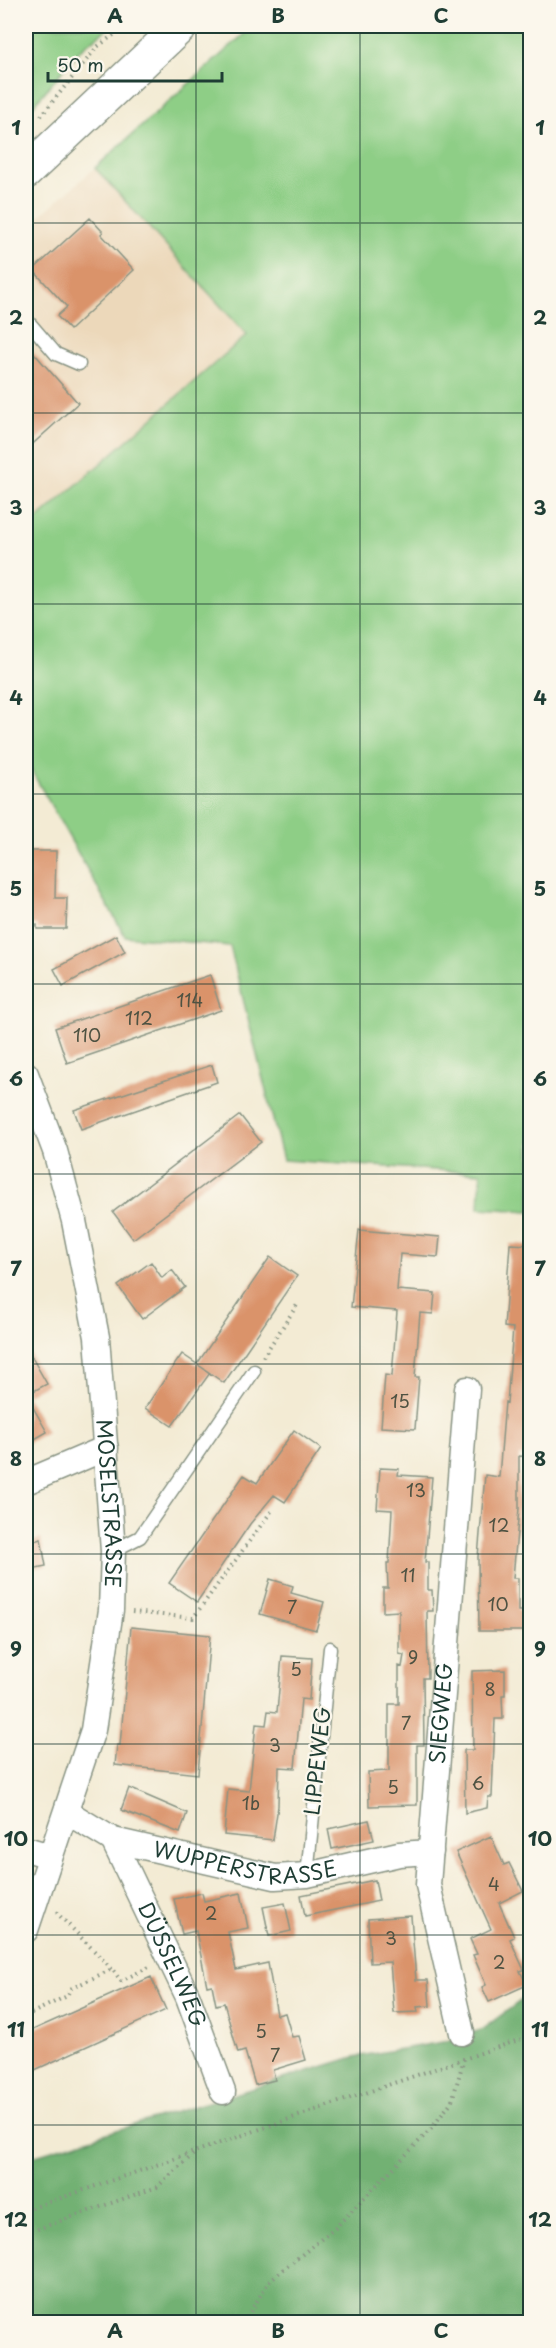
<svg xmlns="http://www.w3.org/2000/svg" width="556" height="2348" viewBox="0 0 556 2348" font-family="'Playpen Sans',sans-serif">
	<rect width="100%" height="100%" fill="#fbf7ec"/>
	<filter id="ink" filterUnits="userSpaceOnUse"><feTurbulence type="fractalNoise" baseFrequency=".0167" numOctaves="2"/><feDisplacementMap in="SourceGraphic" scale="12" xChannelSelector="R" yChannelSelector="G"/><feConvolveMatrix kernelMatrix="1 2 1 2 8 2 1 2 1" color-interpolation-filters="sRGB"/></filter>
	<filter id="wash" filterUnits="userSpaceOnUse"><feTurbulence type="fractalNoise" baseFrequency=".008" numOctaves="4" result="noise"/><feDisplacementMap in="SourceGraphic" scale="24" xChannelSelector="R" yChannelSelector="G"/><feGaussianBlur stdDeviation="1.35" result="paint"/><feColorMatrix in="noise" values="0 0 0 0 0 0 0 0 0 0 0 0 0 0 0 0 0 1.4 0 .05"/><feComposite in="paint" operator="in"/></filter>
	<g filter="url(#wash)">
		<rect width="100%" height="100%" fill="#f3ebd4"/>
		<!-- built -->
		<path fill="#ecd8ba" d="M 95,168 L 248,335 L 26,529 L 26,228 Z"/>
		<!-- green -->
		<path fill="#8ece86" stroke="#56865d" stroke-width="1.5" d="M 26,26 L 111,26 L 81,49 L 26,114 Z
			M 253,26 L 530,26 L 530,1211 L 479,1208 L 481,1173 L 283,1160 L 230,946 L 125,936 L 26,761 L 26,529 L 247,335 L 95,168 Z"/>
		<!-- forest -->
		<path fill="#72b173" stroke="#487754" stroke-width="1.5" d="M 530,1994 L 530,2322 L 26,2322 L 26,2158 L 354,2057 L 443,2042 L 481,2030 Z"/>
		<g id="blocks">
			<!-- building -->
			<path fill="#da936b" d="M 90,218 L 103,232 L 101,234 L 134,270 L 70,330 L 57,316 L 67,307 L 33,270 Z
				M 26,344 L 78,403 L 26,450 Z
				M 27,851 L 56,851 L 55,898 L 67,898 L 66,929 L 37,929 L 37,925 L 26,925 Z
				M 116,935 L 125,952 L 63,986 L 54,969 Z
				M 210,975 L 221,1010 L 67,1063 L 55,1028 Z
				M 212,1065 L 217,1082 L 81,1129 L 74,1110 Z
				M 240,1115 L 261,1142 L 133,1239 L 113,1212 Z
				M 359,1230 L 440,1237 L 438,1257 L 400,1254 L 397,1290 L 435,1293 L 433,1314 L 420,1313 L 415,1377 L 419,1377 L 415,1429 L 381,1427 L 385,1375 L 392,1376 L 397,1311 L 351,1307 Z
				M 510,1244 L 531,1245 L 531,1457 L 519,1456 L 519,1508 L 513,1578 L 518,1578 L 518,1611 L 531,1611 L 531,1631 L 479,1631 L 478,1557 L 485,1475 L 499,1477 L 505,1402 L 507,1403 L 513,1328 L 504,1327 Z
				M 270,1257 L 297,1276 L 224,1383 L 197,1364 Z
				M 151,1262 L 162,1278 L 172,1270 L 185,1287 L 142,1319 L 118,1286 Z
				M 26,1347 L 47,1384 L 26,1395 L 47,1432 L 26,1444 Z
				M 182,1354 L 210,1373 L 172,1426 L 145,1408 Z
				M 294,1430 L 321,1449 L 285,1502 L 274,1495 L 250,1524 L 197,1602 L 169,1583 L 244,1475 L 257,1483 Z
				M 380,1468 L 399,1469 L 398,1475 L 432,1477 L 425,1562 L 428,1562 L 428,1590 L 432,1590 L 433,1611 L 427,1611 L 428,1678 L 423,1678 L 424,1745 L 417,1745 L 417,1805 L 369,1806 L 368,1772 L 389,1771 L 389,1704 L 399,1704 L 399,1666 L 402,1667 L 404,1655 L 399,1654 L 399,1611 L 383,1612 L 383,1588 L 388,1588 L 387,1563 L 389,1563 L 392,1510 L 377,1509 Z
				M 41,1539 L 46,1566 L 26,1570 L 26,1543 Z
				M 270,1579 L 293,1586 L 291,1593 L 324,1602 L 316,1630 L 260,1614 Z
				M 131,1627 L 210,1635 L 198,1774 L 115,1765 L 117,1745 L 120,1745 Z
				M 282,1656 L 312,1658 L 309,1700 L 301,1699 L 295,1768 L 279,1767 L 278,1806 L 273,1840 L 224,1835 L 228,1789 L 249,1791 L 256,1724 L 266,1725 L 268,1711 L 277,1712 Z
				M 505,1670 L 505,1695 L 502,1695 L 503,1719 L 495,1719 L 492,1797 L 488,1797 L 487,1808 L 465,1813 L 464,1750 L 473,1750 L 472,1671 Z
				M 129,1788 L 187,1813 L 180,1833 L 121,1810 Z
				M 369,1820 L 374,1840 L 332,1849 L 328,1829 Z
				M 491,1836 L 504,1865 L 509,1863 L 523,1891 L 499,1903 L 514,1937 L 510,1939 L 524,1970 L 520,1971 L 527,1985 L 489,2002 L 482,1987 L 486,1985 L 473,1955 L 477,1954 L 470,1939 L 491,1929 L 456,1852 Z
				M 375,1880 L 379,1901 L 305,1916 L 301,1895 Z
				M 202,1893 L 204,1901 L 241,1893 L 248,1928 L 228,1932 L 236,1970 L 268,1963 L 277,2015 L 285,2013 L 292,2037 L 299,2036 L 306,2060 L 273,2070 L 275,2080 L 255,2085 L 245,2051 L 238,2053 L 224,2003 L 216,2005 L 212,1985 L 207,1986 L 196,1931 L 182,1934 L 174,1899 Z
				M 285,1903 L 291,1931 L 269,1936 L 263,1907 Z
				M 411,1916 L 416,1980 L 428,1980 L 430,2006 L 417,2007 L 418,2012 L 394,2013 L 390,1962 L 370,1963 L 368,1919 Z
				M 151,1977 L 166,2010 L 26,2074 L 26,2033 Z"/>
		</g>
	</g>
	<g filter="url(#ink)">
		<use href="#blocks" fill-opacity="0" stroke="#899484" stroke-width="1.5"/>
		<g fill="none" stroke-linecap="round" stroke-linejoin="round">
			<!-- lane casing -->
			<g stroke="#899484" stroke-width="15">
				<path id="lane" d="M 26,319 L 56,354 L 79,364
					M 113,1551 L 140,1537 L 254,1371
					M 307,1875 L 330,1648"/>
			</g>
			<!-- street casing -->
			<g stroke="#899484" stroke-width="27">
				<g id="street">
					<path id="s1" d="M 26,1074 L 55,1151 L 74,1221 L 97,1337 L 113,1551 L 111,1610 L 93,1730 L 26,1930"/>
					<path d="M 26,1482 L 106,1448"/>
					<path id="s2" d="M 67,1812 L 113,1840 L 275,1877 L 307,1875 L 399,1854 L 431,1852"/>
					<path id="s3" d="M 113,1840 L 188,1997 L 223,2092"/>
					<path d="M 26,1849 L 50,1856"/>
					<path id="s4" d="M 462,2033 L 428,1885 L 467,1389"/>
				</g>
			</g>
			<!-- primary casing -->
			<g stroke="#899484" stroke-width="36">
				<path id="primary" d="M 26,172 L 181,26"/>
			</g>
			<!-- path -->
			<path stroke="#899484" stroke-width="4" stroke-dasharray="1.5 4.5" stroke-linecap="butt" d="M 208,31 L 214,26
				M 41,116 L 97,47 L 126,26
				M 263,1357 L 297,1305
				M 132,1612 L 193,1618 L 273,1509
				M 56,1912 L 112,1969
				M 26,2016 L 67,1996 L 70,1989 L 112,1969 L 121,1981 L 149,1967
				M 26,2210 L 530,2036
				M 26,2233 L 157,2187 L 197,2151
				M 244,2322 L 270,2280 L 335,2228 L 431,2129 L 452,2101 L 464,2059"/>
			<!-- lane -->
			<use href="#lane" stroke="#fff" stroke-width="12"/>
			<!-- street -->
			<use href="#street" stroke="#fff" stroke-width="24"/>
			<!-- primary -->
			<use href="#primary" stroke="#fff" stroke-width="33"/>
		</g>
	</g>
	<!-- grid -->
	<path fill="none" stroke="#1f3d34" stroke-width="1.5" stroke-opacity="0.55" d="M 196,26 L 196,2322M 360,26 L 360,2322M 26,223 L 530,223M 26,413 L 530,413M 26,604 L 530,604M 26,794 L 530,794M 26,984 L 530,984M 26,1174 L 530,1174M 26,1364 L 530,1364M 26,1554 L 530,1554M 26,1744 L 530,1744M 26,1935 L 530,1935M 26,2125 L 530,2125"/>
	<g text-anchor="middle" stroke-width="4.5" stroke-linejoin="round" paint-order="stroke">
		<!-- number labels -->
		<g font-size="18" fill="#4e5242">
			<text x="190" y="1007">114</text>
			<text x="139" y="1025">112</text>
			<text x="87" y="1042">110</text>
			<text x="400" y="1408">15</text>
			<text x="416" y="1497">13</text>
			<text x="499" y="1532">12</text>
			<text x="408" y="1582">11</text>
			<text x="498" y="1611">10</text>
			<text x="292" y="1614">7</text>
			<text x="413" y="1664">9</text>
			<text x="296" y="1676">5</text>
			<text x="490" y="1696">8</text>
			<text x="406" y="1730">7</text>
			<text x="275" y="1752">3</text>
			<text x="478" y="1790">6</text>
			<text x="393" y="1794">5</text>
			<text x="251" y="1810">1b</text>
			<text x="494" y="1891">4</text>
			<text x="211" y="1920">2</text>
			<text x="391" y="1945">3</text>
			<text x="499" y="1969">2</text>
			<text x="261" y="2038">5</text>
			<text x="275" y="2062">7</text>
		</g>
		<!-- street labels -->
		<g font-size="21" fill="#1f3d34" stroke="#fbf7ec">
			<text dy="7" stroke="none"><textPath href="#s1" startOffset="440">MOSELSTRASSE</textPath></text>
			<text dy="7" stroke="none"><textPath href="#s4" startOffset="324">SIEGWEG</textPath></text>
			<text transform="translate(318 1761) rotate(-84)" y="7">LIPPEWEG</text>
			<text dy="7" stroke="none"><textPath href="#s2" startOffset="189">WUPPERSTRASSE</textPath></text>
			<text dy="7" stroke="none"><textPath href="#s3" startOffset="138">DÜSSELWEG</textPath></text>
		</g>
	</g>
	<!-- margin -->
	<rect width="556" height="2348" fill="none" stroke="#fbf7ec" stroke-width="66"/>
	<!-- scale -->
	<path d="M48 72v9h174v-9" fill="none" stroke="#1f3d34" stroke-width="3"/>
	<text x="57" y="72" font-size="18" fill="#1f3d34" stroke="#fbf7ec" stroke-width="4.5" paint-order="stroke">50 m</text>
	<rect x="33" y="33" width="490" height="2282" fill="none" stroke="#1f3d34" stroke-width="2"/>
	<g font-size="20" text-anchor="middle" font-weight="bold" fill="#1f3d34">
		<text x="115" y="23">A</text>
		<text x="278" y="23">B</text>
		<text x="441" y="23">C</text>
		<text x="16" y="135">1</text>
		<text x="540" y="135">1</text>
		<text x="16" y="325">2</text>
		<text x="540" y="325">2</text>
		<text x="16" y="515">3</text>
		<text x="540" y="515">3</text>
		<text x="16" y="705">4</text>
		<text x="540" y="705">4</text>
		<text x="16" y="896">5</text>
		<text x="540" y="896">5</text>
		<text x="16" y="1086">6</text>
		<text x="540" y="1086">6</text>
		<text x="16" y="1276">7</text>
		<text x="540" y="1276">7</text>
		<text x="16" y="1466">8</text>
		<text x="540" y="1466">8</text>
		<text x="16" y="1656">9</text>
		<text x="540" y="1656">9</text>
		<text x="16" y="1846">10</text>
		<text x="540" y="1846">10</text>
		<text x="16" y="2037">11</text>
		<text x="540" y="2037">11</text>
		<text x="16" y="2227">12</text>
		<text x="540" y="2227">12</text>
		<text x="115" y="2338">A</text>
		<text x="278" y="2338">B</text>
		<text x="441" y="2338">C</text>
	</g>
</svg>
